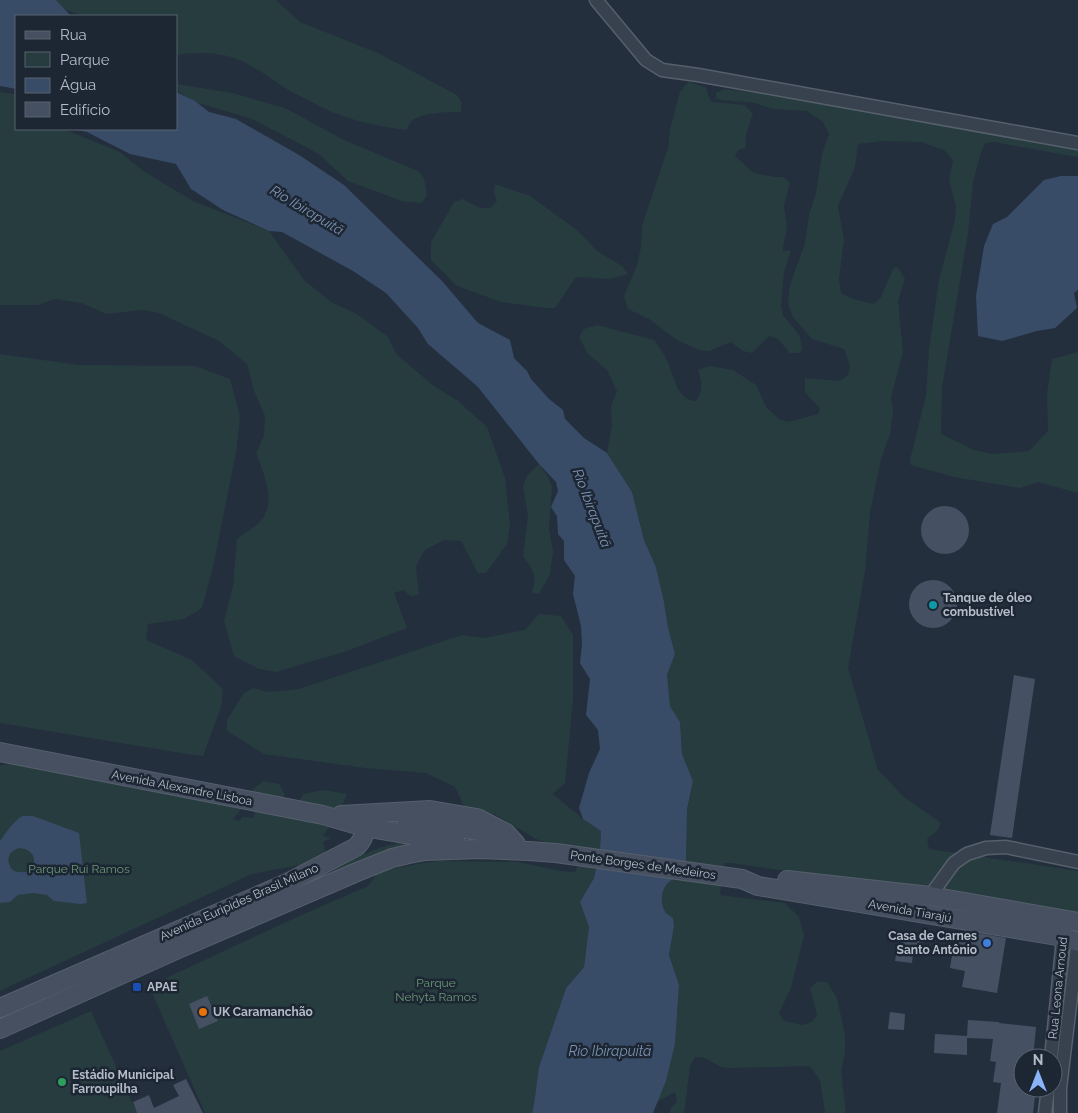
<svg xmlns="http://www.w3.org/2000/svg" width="1078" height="1113" viewBox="0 0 1078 1113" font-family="Raleway,sans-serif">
	<rect width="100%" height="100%" fill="#242f3e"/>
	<!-- green -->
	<path fill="#263c3f" d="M 56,0 L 276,0 L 300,22 L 380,54 L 457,95 L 462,103 L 461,112 C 448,112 418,112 410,123 C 408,125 408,128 406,130 C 376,126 347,120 319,106 C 308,100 296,94 285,88 C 267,76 244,58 222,55 C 206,52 191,53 176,55 L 176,16 L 79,16 L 77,14 L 64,9 Z
		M 689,82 L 706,87 L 709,98 L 712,102 L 745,105 L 753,114 C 749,125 744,135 746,148 L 738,150 L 735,156 L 754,173 L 775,177 L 783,177 L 790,183 L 784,205 L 787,228 L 783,247 L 783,251 L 791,250 L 784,272 L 781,306 L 783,315 L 800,336 L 802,350 L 799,353 L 790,353 L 778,339 L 769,336 L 752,353 L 743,351 L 731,342 L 709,351 L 699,350 L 677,340 L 649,319 L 628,309 L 624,296 L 637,265 L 641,247 L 642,226 L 668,148 L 670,129 L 680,92 L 686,84 Z
		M 177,84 L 232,93 L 285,108 L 342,139 L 418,171 L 424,178 L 427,195 L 422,203 L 402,201 L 348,181 L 320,155 L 304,146 L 252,119 L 195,102 L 179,92 Z
		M 724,89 L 815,100 L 1010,138 L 1038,141 L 1078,150 L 1078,157 L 1065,155 L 994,142 L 986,143 L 982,149 L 973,182 L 968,233 L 942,388 L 941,434 L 974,450 L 992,454 L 1029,451 L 1048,431 L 1047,394 L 1052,359 L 1078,352 L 1078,493 L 1038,482 L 1020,488 L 954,477 L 911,465 L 910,460 L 926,395 L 929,349 L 939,280 L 955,220 L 956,207 L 949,179 L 953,160 L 944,150 L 921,142 L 882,141 L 858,144 L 855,167 L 838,206 L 844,240 L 839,279 L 841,293 L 853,299 L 874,304 L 881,297 L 894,267 L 898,268 L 905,279 L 898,301 L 903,352 L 891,397 L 893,412 L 890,434 L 881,459 L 870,513 L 865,571 L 848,668 L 878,770 L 904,797 L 941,823 L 937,831 L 927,839 L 929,849 L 1078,871 L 1078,913 L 731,863 L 724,863 L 720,895 L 785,903 L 799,917 L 804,935 L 802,944 L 791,988 L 779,1013 L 784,1021 L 803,1025 L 812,1022 L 817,1015 L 810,988 L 817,982 L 827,982 L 837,998 L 845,1035 L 845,1053 L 841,1071 L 846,1113 L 825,1113 L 820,1080 L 810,1066 L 730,1068 L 721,1067 L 705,1058 L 695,1057 L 690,1066 L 684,1113 L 670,1113 L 671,1108 L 677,1102 L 675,1092 L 657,1102 L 666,1081 L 675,1044 L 679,985 L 669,955 L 674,926 L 673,918 C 673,918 666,913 666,913 C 659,905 661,889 669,882 C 672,879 676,878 680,877 L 686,865 L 687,809 L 693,781 L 682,754 L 680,722 L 670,706 L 667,675 L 675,654 L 668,627 L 664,602 L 656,567 L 644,540 L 632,492 L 607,453 L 612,425 L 611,406 L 617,391 L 607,370 L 588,354 L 579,337 L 584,329 L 597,325 L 654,340 C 659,347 664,354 667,361 C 674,375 676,400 696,401 C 704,388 702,384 698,370 L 710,366 L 733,370 L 756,385 L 766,407 L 779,419 L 788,422 L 818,414 L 820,409 L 805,392 L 805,378 L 840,381 L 848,375 L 850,366 L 844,349 L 812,339 L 793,317 L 788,304 L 790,285 L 805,243 L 809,215 L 816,193 L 822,154 L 829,134 L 823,122 L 807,111 L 773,109 L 755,103 L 721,100 L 716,98 L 716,93 Z
		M 0,92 L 14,94 L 16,95 L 16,129 L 63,129 L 120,152 L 143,171 L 193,201 L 269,231 L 304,280 L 331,302 L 357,314 L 388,337 L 396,354 L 434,386 L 458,401 L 487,427 L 505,478 L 510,525 L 507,544 L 486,573 L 478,573 L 461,541 L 444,540 L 425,550 L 420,558 L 416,567 L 419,595 L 411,596 L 403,590 L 394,593 L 407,628 L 347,651 L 276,672 L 259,669 L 234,656 L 224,621 L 233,586 L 237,539 C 244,533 254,528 260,522 C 277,502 264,474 256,453 L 264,436 L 265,416 L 254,391 L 247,364 L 219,341 L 159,313 L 142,310 L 106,314 L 82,303 L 55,299 L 38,305 L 0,305 Z
		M 495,184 L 530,196 L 577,230 L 597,251 L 622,266 L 628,274 L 611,279 L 576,277 L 555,308 L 546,308 L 501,302 L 457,286 L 431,260 L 431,242 L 454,202 L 463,199 L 480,208 L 490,208 L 497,201 L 494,193 Z
		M 0,354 L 79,365 L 195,366 L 230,379 L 240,416 L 236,453 L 213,567 L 202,608 L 184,619 L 148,624 L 146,640 L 192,660 L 223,689 L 221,707 L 203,756 L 187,754 L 0,723 Z
		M 539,464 L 548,477 L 552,487 L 549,528 L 553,552 L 550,574 L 539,594 L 532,593 C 537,573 534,572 523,556 L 528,516 L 523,486 L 527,476 Z
		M 539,614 L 561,616 L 573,635 L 573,700 L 565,783 L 553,794 L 583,819 L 601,831 L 600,850 L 594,878 L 580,902 L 589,927 L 584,967 L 566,988 L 563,997 L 539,1067 L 534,1104 L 532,1113 L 205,1113 L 149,986 L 297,917 L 368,886 L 376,875 L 386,870 L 423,863 L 441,861 L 518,862 L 561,871 L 575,872 L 579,862 L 562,847 L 536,839 L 496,815 L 464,806 L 455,787 L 426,773 L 365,768 L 264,754 L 227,731 L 227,720 L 244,693 L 253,688 L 268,692 L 299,689 L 462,635 L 484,638 L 525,630 Z
		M 15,761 L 51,764 L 62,773 L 82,768 L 246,801 L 241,809 L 233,819 L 240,821 L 242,817 L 253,818 L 255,813 L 250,805 L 253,789 L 263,781 L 279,784 L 285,795 L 278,806 L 297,807 L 303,794 L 324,790 L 347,794 L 342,807 L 323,836 L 331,838 L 323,842 L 325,851 L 321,861 L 252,874 L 0,991 L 0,766 Z
		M 412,841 L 426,842 L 109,975 L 106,968 L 369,852 C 383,846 396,843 412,841 Z
		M 91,1011 L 137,1113 L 0,1113 L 0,1051 Z"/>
	<!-- water -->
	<path fill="#394c67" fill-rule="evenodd" d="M 0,0 L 56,0 L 71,16 L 16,16 L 16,89 L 0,86 Z
		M 176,92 L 195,101 L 209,112 L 236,119 L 299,155 L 344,185 L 442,281 L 478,323 L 510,340 L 514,358 L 527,371 L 531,379 L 549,399 L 563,410 L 565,419 L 584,438 L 607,453 L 632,492 L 644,540 L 656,567 L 664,602 L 668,627 L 675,654 L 667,675 L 670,706 L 680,722 L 682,754 L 693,781 L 687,809 L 686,865 L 680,877 C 676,878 672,879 669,882 C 661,889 659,904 666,913 C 668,915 671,916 673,918 L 674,926 L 669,955 L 679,985 L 675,1044 L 666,1081 L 653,1113 L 532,1113 L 534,1104 L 539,1067 L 563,997 L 566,988 L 584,967 L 589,927 L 580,902 L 594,878 L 600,850 L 601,831 L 583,819 L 579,808 L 589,773 L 600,749 L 598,730 L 586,715 L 590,679 L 580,663 L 582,645 L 581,626 L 573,594 L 575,576 L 564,560 L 564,541 L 558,534 L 557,516 L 551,507 L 558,491 L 556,482 L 539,464 L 478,387 L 428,344 L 418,328 L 386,293 L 353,271 L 282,232 L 269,231 L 223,210 L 191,189 L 176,164 L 130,154 L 87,132 L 73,129 L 176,129 Z
		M 1061,176 L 1078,176 L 1078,290 L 1074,293 L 1077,308 L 1055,328 L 1037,331 L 1002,341 L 978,336 L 976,296 L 984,246 L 993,224 L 1007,217 L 1044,180 Z
		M 23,816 L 33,816 L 79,833 L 87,903 L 81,904 L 54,901 L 47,895 L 33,893 L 18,895 L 10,902 L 0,903 L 0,841 L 10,827 L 19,818 ZM 19,848 C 41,849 37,875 20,872 C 15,872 12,870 10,866 C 6,857 10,851 19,848 Z"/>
	<!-- building -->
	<path fill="#455162" d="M921 530a24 24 0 1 1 48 0a24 24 0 1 1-48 0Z
		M909 604a24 24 0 1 1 48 0a24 24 0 1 1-48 0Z
		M 1014,675 L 1035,679 L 1012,838 L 990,835 Z
		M 971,932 L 1006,938 L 997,993 L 962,987 L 965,971 L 950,968 L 955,938 L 970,940 Z
		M 902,939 L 923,941 L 921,954 L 913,953 L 912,963 L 895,961 L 897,950 L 901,950 Z
		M 207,996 L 218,1021 L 199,1029 L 189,1004 Z
		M 890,1012 L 905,1014 L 904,1030 L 888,1029 Z
		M 968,1020 L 999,1022 L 999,1023 L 1036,1027 L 1033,1058 L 1023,1058 L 1023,1088 L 1036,1088 L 1033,1113 L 997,1113 L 1001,1083 L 993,1082 L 996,1062 L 990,1061 L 993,1039 L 967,1038 L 967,1055 L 934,1053 L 935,1034 L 967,1036 Z
		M 186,1079 L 203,1113 L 137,1113 L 133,1102 L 149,1095 L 154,1108 L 179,1096 L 173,1085 Z"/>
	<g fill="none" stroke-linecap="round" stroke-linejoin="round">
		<!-- street casing -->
		<g stroke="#565f6c" stroke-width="15">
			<path id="street" d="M 596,0 L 646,60 L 662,70 L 698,75 L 1078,143
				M 930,896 L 954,863 L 967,854 L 986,848 L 1006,847 L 1078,862
				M 1051,1058 L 1064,929
				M 1045,1113 L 1048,1088
				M 1060,1113 L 1060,1088 L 1078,939"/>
		</g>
		<!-- secondary casing -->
		<g stroke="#565f6c" stroke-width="20">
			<path id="secondary" d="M 0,752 L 323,815 L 364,827 L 456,843
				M 341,815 L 430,810 L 477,818 L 506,833 L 516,844
				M 406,826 L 451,826 L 478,831 L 496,837
				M 787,880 L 930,896 L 1078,922
				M 0,1008 L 285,884 L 356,847 C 362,841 365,836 364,827
				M 0,1029 L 176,950 L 357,872 L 392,858 L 409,854 L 426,851 L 480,849 L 529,851 L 556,853 L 742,879 L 758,886 L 1063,937 L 1078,942"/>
		</g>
		<!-- street -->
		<use href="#street" stroke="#38414e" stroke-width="12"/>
		<!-- secondary -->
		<use href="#secondary" stroke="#465061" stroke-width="18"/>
	</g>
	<!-- markers -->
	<circle fill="#0f9aa8" stroke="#1d2633" stroke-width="2" cx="933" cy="605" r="5"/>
	<circle fill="#3f7fe0" stroke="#1d2633" stroke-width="2" cx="987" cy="943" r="5"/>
	<rect fill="#1a4fb4" stroke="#1d2633" stroke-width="2" x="132" y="982" width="10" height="10" rx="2.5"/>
	<circle fill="#e8710a" stroke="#1d2633" stroke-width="2" cx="203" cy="1012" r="5"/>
	<circle fill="#2e9e5b" stroke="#1d2633" stroke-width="2" cx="62" cy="1082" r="5"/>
	<g text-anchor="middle" stroke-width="5" stroke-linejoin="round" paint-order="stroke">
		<!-- poi labels -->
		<g font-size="12" font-weight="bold" fill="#b4bcc9" stroke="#1d2633" text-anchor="start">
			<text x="943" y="602">Tanque de óleo<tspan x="943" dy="14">combustível</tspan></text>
			<text x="977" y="940" text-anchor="end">Casa de Carnes<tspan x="977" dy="14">Santo Antônio</tspan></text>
			<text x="147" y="991">APAE</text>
			<text x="213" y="1016">UK Caramanchão</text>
			<text x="72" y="1079">Estádio Municipal<tspan x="72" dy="14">Farroupilha</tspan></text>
		</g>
		<!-- street labels -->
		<g font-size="12" fill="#b4bcc9" stroke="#1d2633">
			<text transform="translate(182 788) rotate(11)" y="4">Avenida Alexandre Lisboa</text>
			<text transform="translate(643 865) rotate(8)" y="4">Ponte Borges de Medeiros</text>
			<text transform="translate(239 902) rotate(-24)" y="4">Avenida Euripides Brasil Milano</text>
			<text transform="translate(910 911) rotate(10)" y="4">Avenida Tiarajú</text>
			<text transform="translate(1058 988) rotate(-84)" y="4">Rua Leona Arnoud</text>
		</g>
		<!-- park labels -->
		<g font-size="12" fill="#6b9a76" stroke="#1d2633">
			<text x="79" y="873">Parque Rui Ramos</text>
			<text x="436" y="987">Parque<tspan x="436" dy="14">Nehyta Ramos</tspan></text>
		</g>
		<!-- water labels -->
		<g font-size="14" font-style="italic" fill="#7c92b1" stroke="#1d2633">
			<text transform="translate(307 210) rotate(31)" y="5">Rio Ibirapuitã</text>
			<text transform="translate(592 508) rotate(69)" y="5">Rio Ibirapuitã</text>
			<text x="610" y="1056">Rio Ibirapuitã</text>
		</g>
	</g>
	<!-- legend -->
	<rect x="15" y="15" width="162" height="115" fill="#1d2633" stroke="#59626f"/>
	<rect x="25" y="31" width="25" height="8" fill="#465061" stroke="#59626f"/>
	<text x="60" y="40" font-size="15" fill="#b4bcc9">Rua</text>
	<rect x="25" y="52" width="25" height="15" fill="#263c3f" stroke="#59626f"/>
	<text x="60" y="65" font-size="15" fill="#b4bcc9">Parque</text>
	<rect x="25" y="78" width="25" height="15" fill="#394c67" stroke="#59626f"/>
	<text x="60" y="90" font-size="15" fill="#b4bcc9">Água</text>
	<rect x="25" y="102" width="25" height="15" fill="#455162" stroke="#59626f"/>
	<text x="60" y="115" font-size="15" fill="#b4bcc9">Edifício</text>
	<!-- north arrow -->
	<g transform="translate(1038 1073)"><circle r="24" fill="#1d2633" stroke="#59626f"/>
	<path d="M0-4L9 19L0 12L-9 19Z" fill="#8ab4f8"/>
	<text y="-8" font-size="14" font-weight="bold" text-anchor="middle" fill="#b4bcc9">N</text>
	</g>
</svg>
